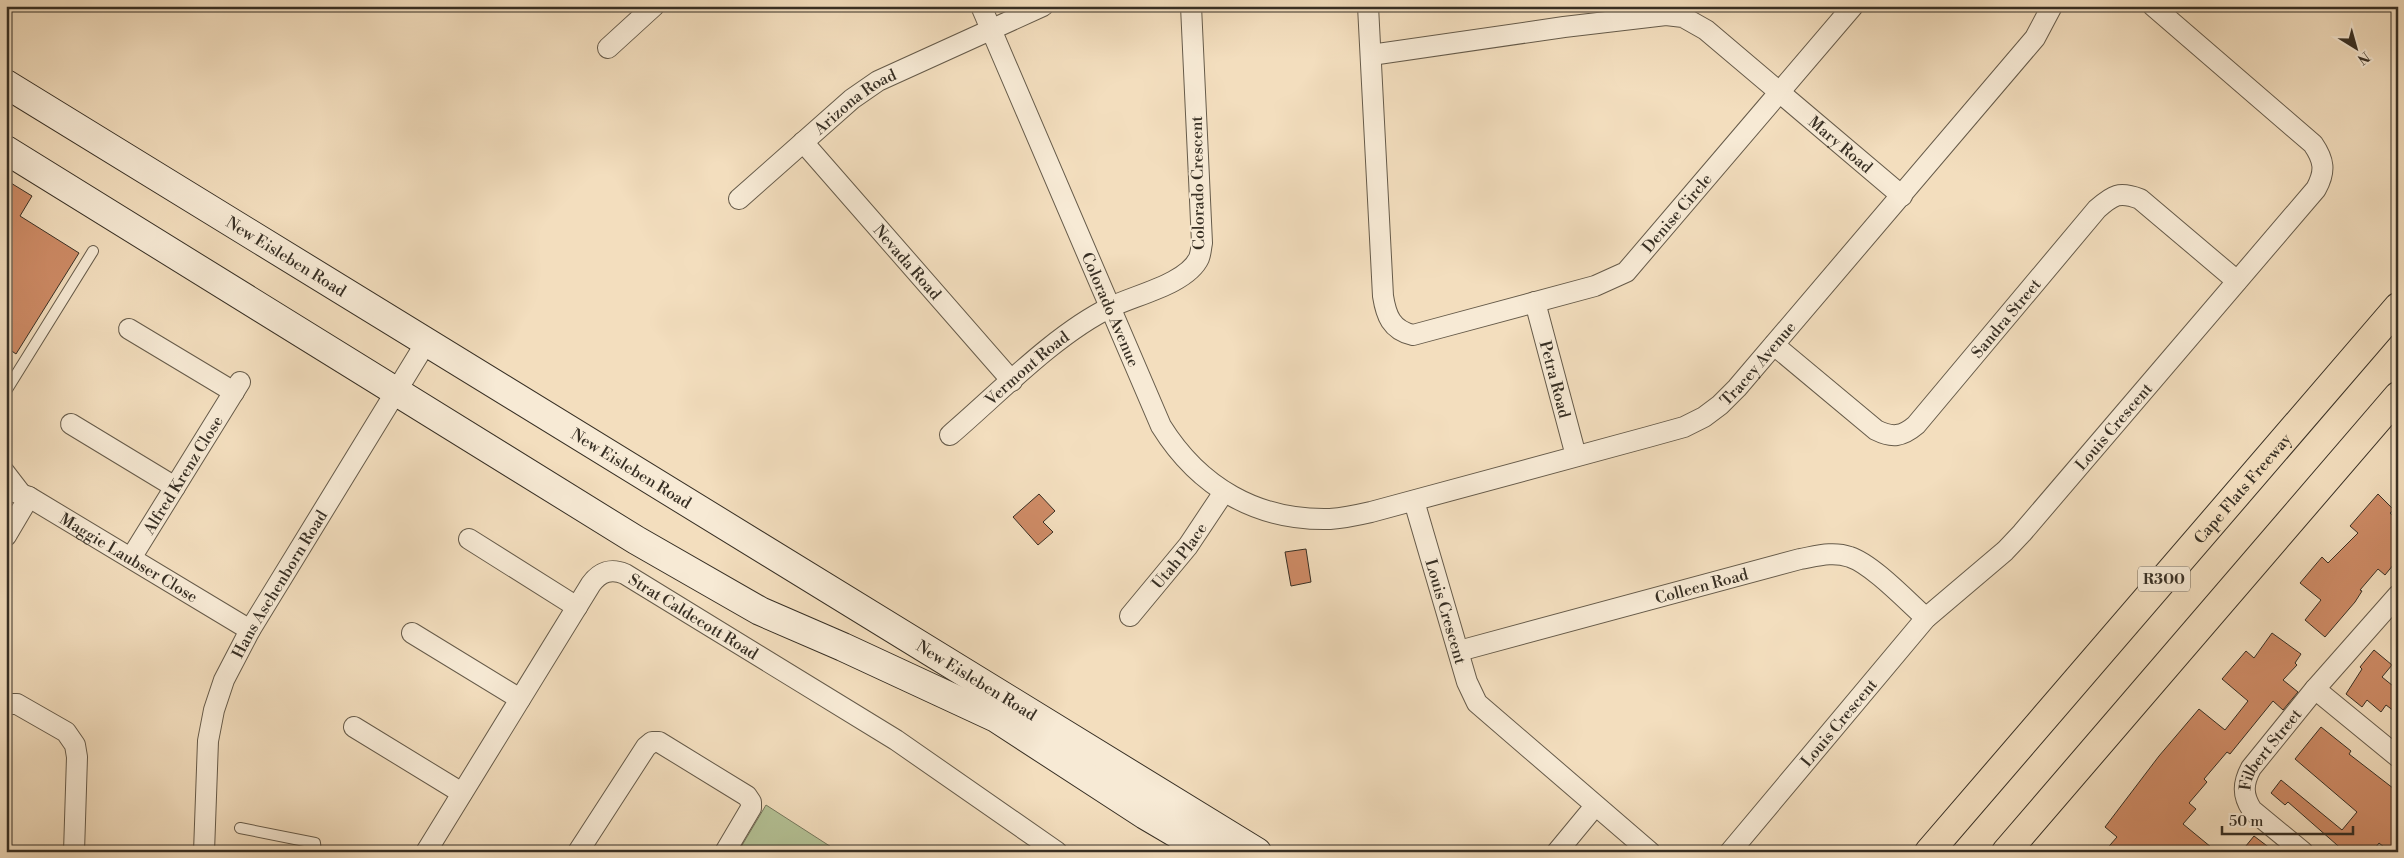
<svg xmlns="http://www.w3.org/2000/svg" width="2404" height="858" viewBox="0 0 2404 858" font-family="'Libre Bodoni',serif">
	<rect width="100%" height="100%" fill="#f3debe"/>
	<filter id="stains"><feTurbulence type="fractalNoise" baseFrequency=".004" numOctaves="4"/><feColorMatrix values="0 0 0 0 .2 0 0 0 0 .09 0 0 0 0 .02 0 0 0 .5 -.17"/></filter>
	<radialGradient id="worn" r=".72"><stop offset=".6" stop-color="#630" stop-opacity="0"/><stop offset="1" stop-color="#630" stop-opacity=".3"/></radialGradient>
	<!-- green -->
	<path fill="#b4c296" stroke="#76785d" d="M 766,805 L 839,852 L 738,852 Z"/>
	<!-- building -->
	<path fill="#ce8b66" stroke="#372f24" d="M 6,180 L 32,196 L 20,216 L 79,253 L 16,354 L 6,347 Z
		M 1039,494 L 1055,511 L 1043,522 L 1053,532 L 1038,545 L 1013,517 Z
		M 2378,494 L 2394,510 L 2390,513 L 2398,520 L 2398,559 L 2385,575 L 2378,569 L 2360,590 L 2362,591 L 2355,602 L 2325,637 L 2305,620 L 2321,600 L 2300,583 L 2322,557 L 2328,563 L 2358,533 L 2350,526 Z
		M 1306,549 L 1311,582 L 1291,586 L 1285,552 Z
		M 2272,633 L 2301,654 L 2295,663 L 2297,665 L 2283,680 L 2298,692 L 2283,710 L 2273,701 L 2230,754 L 2227,752 L 2204,779 L 2207,782 L 2189,803 L 2196,809 L 2183,824 L 2217,852 L 2104,852 L 2117,837 L 2105,827 L 2159,756 L 2199,709 L 2225,730 L 2248,701 L 2222,679 L 2246,651 L 2254,658 Z
		M 2374,650 L 2392,665 L 2382,677 L 2398,690 L 2398,714 L 2386,705 L 2381,712 L 2367,700 L 2362,707 L 2346,694 L 2362,669 L 2360,667 Z
		M 2321,727 L 2351,751 L 2349,754 L 2398,792 L 2398,852 L 2390,852 L 2379,843 L 2372,852 L 2345,852 L 2288,802 L 2285,805 L 2271,793 L 2281,780 L 2342,830 L 2357,812 L 2295,759 Z
		M 2254,836 L 2275,852 L 2241,852 Z"/>
	<g fill="none" stroke-linecap="round" stroke-linejoin="round">
		<!-- lane casing -->
		<g stroke="#665b4a" stroke-width="12">
			<path id="lane" d="M 6,391 L 93,251
				M 6,466 L 26,492
				M 240,828 L 315,843 L 316,852"/>
		</g>
		<!-- street casing -->
		<g stroke="#665b4a" stroke-width="22">
			<g id="street">
				<path id="s1" d="M 981,6 L 1161,426 C 1199,487 1257,521 1330,519 C 1343,518 1358,515 1371,512 L 1648,437 L 1684,427 L 1704,417 L 1720,405 L 1737,388 L 2035,38 L 2052,6"/>
				<path id="s2" d="M 1368,6 L 1383,296 C 1386,315 1391,330 1413,335 L 1595,286 L 1626,272 L 1853,6"/>
				<path d="M 608,48 L 654,6"/>
				<path id="s3" d="M 1371,55 L 1564,27 L 1666,15 L 1683,17 L 1706,30 L 1902,196"/>
				<path id="s4" d="M 803,142 L 1012,381"/>
				<path id="s5" d="M 739,199 L 852,99 L 878,81 L 1043,6"/>
				<path id="s6" d="M 1535,302 L 1576,456"/>
				<path d="M 129,329 L 234,392"/>
				<path id="s7" d="M 1774,345 L 1876,430 C 1892,438 1902,437 1916,425 L 2097,209 C 2113,195 2119,191 2140,199 L 2237,281"/>
				<path d="M 71,424 L 175,487"/>
				<path id="s8" d="M 950,435 C 998,394 1055,334 1111,307 C 1135,295 1187,284 1199,258 C 1201,253 1201,247 1202,243 L 1191,6"/>
				<path id="s9" d="M 6,489 L 29,497 L 250,630"/>
				<path id="s10" d="M 1414,501 L 1467,682 L 1477,703 L 1650,852"/>
				<path d="M 6,536 L 29,497"/>
				<path d="M 469,539 L 577,607"/>
				<path id="s11" d="M 131,558 L 240,382"/>
				<path id="s12" d="M 1130,616 L 1188,546 L 1224,492"/>
				<path d="M 412,633 L 520,699"/>
				<path id="s13" d="M 1459,651 L 1800,559 C 1817,556 1833,551 1850,557 C 1872,564 1908,602 1926,618"/>
				<path d="M 2315,689 L 2398,757"/>
				<path d="M 6,704 L 17,704 L 66,732 L 75,745 L 77,757 L 74,852"/>
				<path d="M 354,727 L 462,793"/>
				<path id="s14" d="M 204,852 L 208,741 L 214,710 L 224,680 L 250,630 L 427,341"/>
				<path id="s15" d="M 426,852 L 591,584 C 600,572 611,568 625,574 L 896,740 L 1057,852"/>
				<path d="M 578,852 L 646,747 L 652,742 L 659,742 L 747,796 L 751,802 L 751,808 L 725,852"/>
				<path d="M 1557,852 L 1595,806"/>
				<path id="s16" d="M 1730,852 L 1926,618 L 2005,551 L 2022,533 L 2316,189 C 2326,171 2324,160 2313,144 L 2153,6"/>
				<path id="s17" d="M 2303,852 L 2252,810 C 2242,795 2243,783 2251,768 L 2315,689 L 2398,595"/>
			</g>
		</g>
		<!-- secondary casing -->
		<g stroke="#372f24" stroke-width="30">
			<g id="secondary">
				<path id="s18" d="M 6,84 L 1257,852"/>
				<path d="M 6,150 L 636,540 L 760,611 L 843,647 L 996,718 L 1145,815 L 1208,852"/>
			</g>
		</g>
		<!-- highway casing -->
		<g stroke="#372f24" stroke-width="30">
			<g id="highway">
				<path id="s19" d="M 1929,852 L 2398,307"/>
				<path d="M 2006,852 L 2398,396"/>
			</g>
		</g>
		<!-- lane -->
		<use href="#lane" stroke="#f7ead5" stroke-width="10"/>
		<!-- street -->
		<use href="#street" stroke="#f7ead5" stroke-width="20"/>
		<!-- secondary -->
		<use href="#secondary" stroke="#f7ead5" stroke-width="28"/>
		<!-- highway -->
		<use href="#highway" stroke="#f3debe" stroke-width="28"/>
	</g>
	<g text-anchor="middle" stroke-width="4" stroke-linejoin="round" paint-order="stroke">
		<!-- shield labels -->
		<rect fill="#f7ead5" stroke="#716759" stroke-width="1" x="2138" y="566.5" width="52" height="25" rx="4"/>
		<g font-size="15" font-weight="bold" fill="#372f24">
			<text x="2164" y="584">R300</text>
		</g>
		<!-- street labels -->
		<g font-size="16" fill="#372f24" stroke="#f7ead5">
			<text dy="6" stroke="none"><textPath href="#s5" startOffset="152">Arizona Road</textPath></text>
			<text dy="6" stroke="none"><textPath href="#s3" startOffset="518">Mary Road</textPath></text>
			<text transform="translate(1197 183) rotate(-91)" y="6">Colorado Crescent</text>
			<text dy="6" stroke="none"><textPath href="#s2" startOffset="644">Denise Circle</textPath></text>
			<text dy="6" stroke="none"><textPath href="#s18" startOffset="329">New Eisleben Road</textPath></text>
			<text dy="6" stroke="none"><textPath href="#s4" startOffset="159">Nevada Road</textPath></text>
			<text dy="6" stroke="none"><textPath href="#s1" startOffset="330">Colorado Avenue</textPath></text>
			<text dy="6" stroke="none"><textPath href="#s7" startOffset="316">Sandra Street</textPath></text>
			<text dy="6" stroke="none"><textPath href="#s1" startOffset="1124">Tracey Avenue</textPath></text>
			<text dy="6" stroke="none"><textPath href="#s8" startOffset="102">Vermont Road</textPath></text>
			<text dy="6" stroke="none"><textPath href="#s6" startOffset="80">Petra Road</textPath></text>
			<text dy="6" stroke="none"><textPath href="#s16" startOffset="574">Louis Crescent</textPath></text>
			<text dy="6" stroke="none"><textPath href="#s18" startOffset="734">New Eisleben Road</textPath></text>
			<text dy="6" stroke="none"><textPath href="#s11" startOffset="98">Alfred Krenz Close</textPath></text>
			<text dy="6" stroke="none"><textPath href="#s19" startOffset="480">Cape Flats Freeway</textPath></text>
			<text dy="6" stroke="none"><textPath href="#s12" startOffset="78">Utah Place</textPath></text>
			<text dy="6" stroke="none"><textPath href="#s9" startOffset="141">Maggie Laubser Close</textPath></text>
			<text dy="6" stroke="none"><textPath href="#s14" startOffset="285">Hans Aschenborn Road</textPath></text>
			<text dy="6" stroke="none"><textPath href="#s13" startOffset="251">Colleen Road</textPath></text>
			<text dy="6" stroke="none"><textPath href="#s10" startOffset="115">Louis Crescent</textPath></text>
			<text dy="6" stroke="none"><textPath href="#s15" startOffset="434">Strat Caldecott Road</textPath></text>
			<text dy="6" stroke="none"><textPath href="#s18" startOffset="1139">New Eisleben Road</textPath></text>
			<text dy="6" stroke="none"><textPath href="#s16" startOffset="169">Louis Crescent</textPath></text>
			<text dy="6" stroke="none"><textPath href="#s17" startOffset="136">Filbert Street</textPath></text>
		</g>
	</g>
	<!-- margin -->
	<rect width="2404" height="858" fill="none" stroke="#f3debe" stroke-width="25"/>
	<rect x="8" y="8" width="2389" height="843" fill="none" stroke="#372f24" stroke-width="2.5"/>
	<rect x="12" y="12" width="2379" height="833" fill="none" stroke="#372f24"/>
	<!-- north arrow -->
	<g transform="translate(2356 48) rotate(143)" stroke="#f7ead5" stroke-width="4" paint-order="stroke">
	<path d="M0-4L9 19L0 12L-9 19Z" fill="#372f24"/>
	<text y="-8" font-size="14" font-weight="bold" text-anchor="middle" fill="#372f24">N</text>
	</g>
	<!-- scale -->
	<path d="M2222 826v8h131v-8" fill="none" stroke="#372f24" stroke-width="2.5"/>
	<text x="2229" y="826" font-size="15" fill="#372f24" stroke="#f7ead5" stroke-width="4" paint-order="stroke">50 m</text>
	<rect width="100%" height="100%" filter="url(#stains)"/>
	<rect width="100%" height="100%" fill="url(#worn)"/>
</svg>
